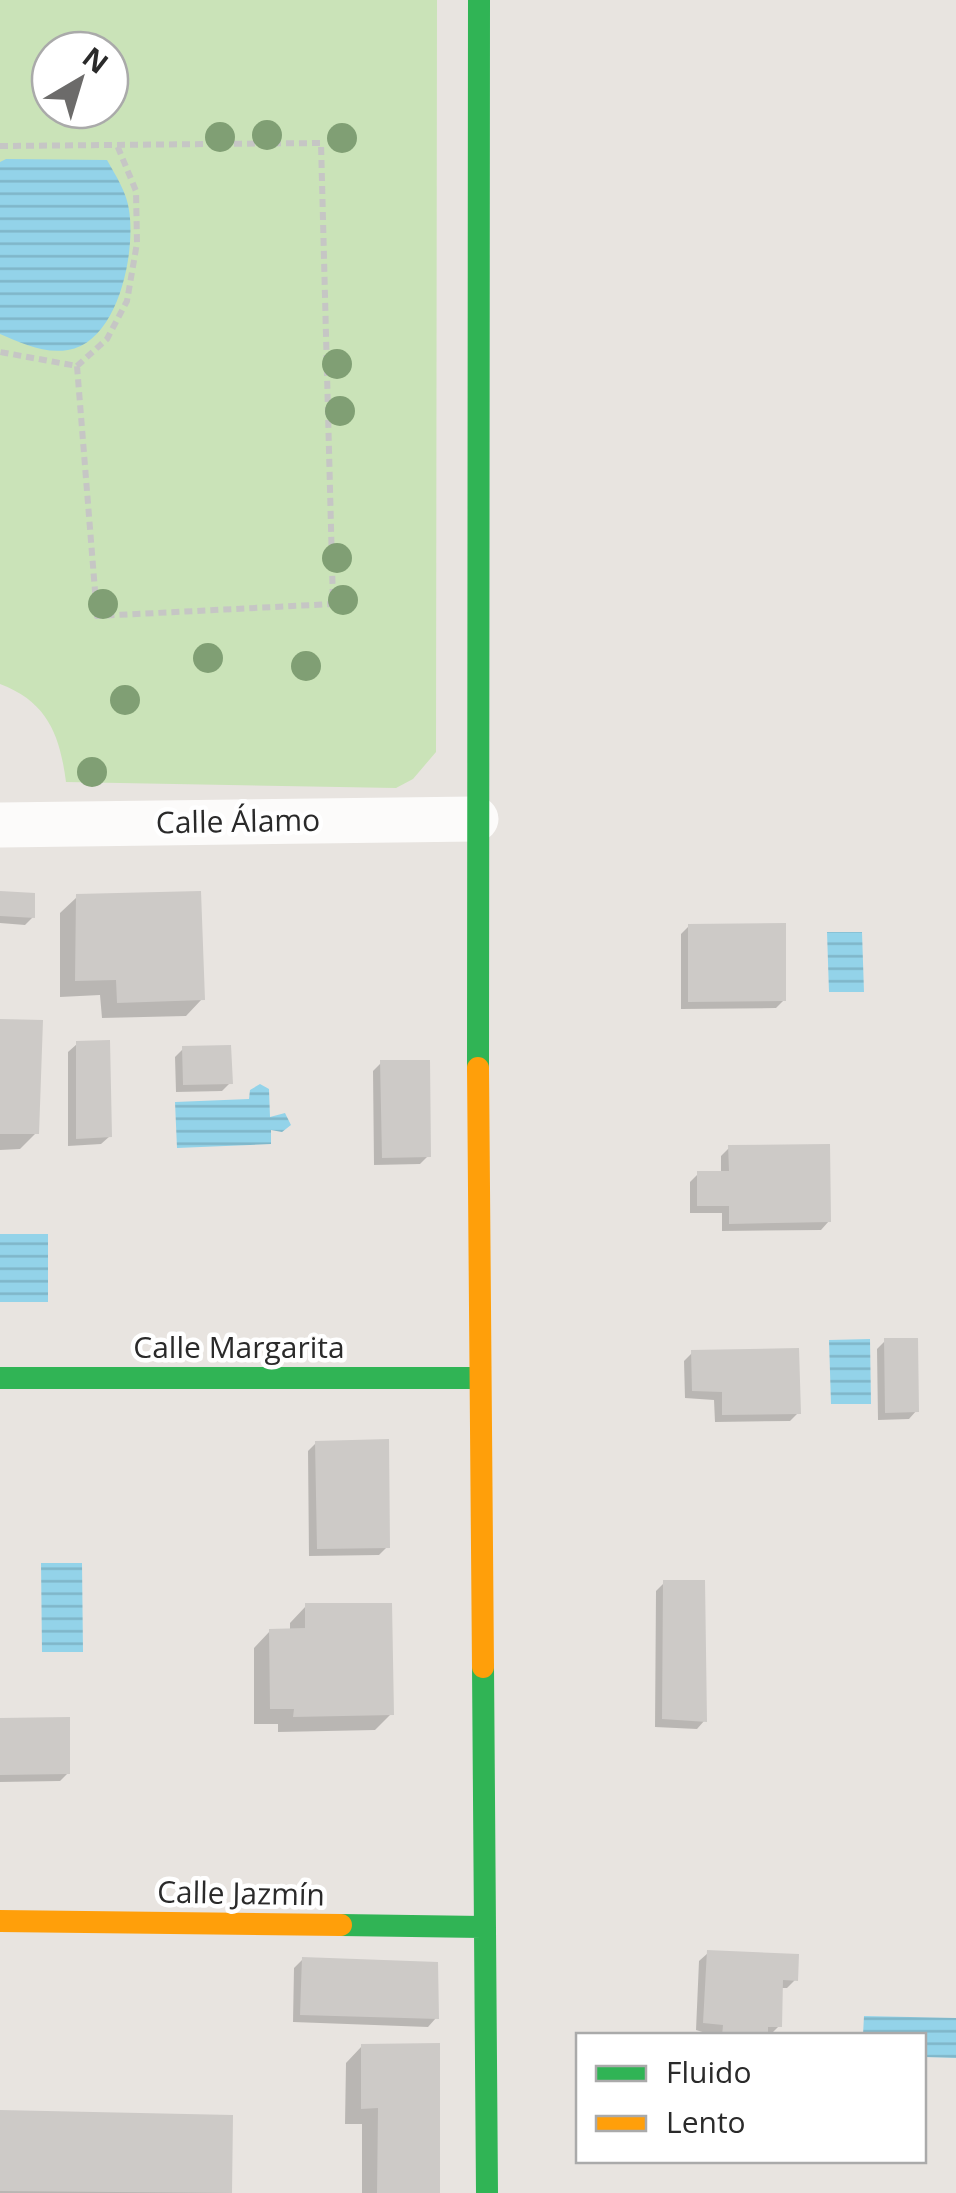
<svg xmlns="http://www.w3.org/2000/svg" width="956" height="2193" viewBox="0 0 956 2193" font-family="'Open Sans',sans-serif">
	<defs>
		<pattern id="water-rules" width="6" height="5" patternUnits="userSpaceOnUse" patternTransform="scale(2.5)"><rect width="6" height="5" fill="#93d3e9"/><path d="M0 2.5h6" fill="none" stroke="#7fb5c8"/></pattern>
	</defs>
	<rect width="100%" height="100%" fill="#e8e4e0"/>
	<!-- grass -->
	<path fill="#cae3b8" fill-rule="evenodd" d="M 0,0 L 437,0 L 436,752 L 413,779 L 396,788 L 66,782 C 60,736 48,702 0,684 ZM 50,50 L 110,50 L 110,110 L 50,110 Z"/>
	<!-- water -->
	<path fill="url(#water-rules)" d="M 6,159 L 107,160 C 116,176 127,193 129,210 C 136,253 118,342 68,350 C 43,354 22,343 0,334 L 0,162 Z
		M 827,932 L 862,932 L 864,992 L 829,992 Z
		M 260,1084 L 269,1089 L 270,1117 L 285,1113 L 291,1125 L 282,1132 L 271,1130 L 271,1144 L 177,1148 L 175,1102 L 249,1099 L 250,1090 Z
		M 0,1234 L 48,1234 L 48,1302 L 0,1302 Z
		M 870,1339 L 871,1404 L 831,1404 L 829,1340 Z
		M 41,1563 L 82,1563 L 83,1652 L 42,1652 Z
		M 864,2016 L 956,2018 L 956,2058 L 924,2057 L 924,2036 L 863,2035 Z"/>
	<!-- shadow -->
	<path fill="#0003" d="M 0,894 L 33,917 L 25,925 L 0,923 Z
		M 77,897 L 202,999 L 186,1016 L 102,1018 L 100,995 L 60,997 L 60,913 Z
		M 689,926 L 784,1000 L 776,1008 L 681,1009 L 681,934 Z
		M 0,1021 L 36,1133 L 20,1149 L 0,1150 Z
		M 77,1044 L 110,1136 L 101,1144 L 68,1146 L 68,1052 Z
		M 183,1049 L 230,1083 L 222,1091 L 176,1092 L 175,1057 Z
		M 381,1063 L 428,1156 L 420,1164 L 374,1165 L 373,1071 Z
		M 729,1148 L 829,1221 L 821,1230 L 722,1231 L 722,1213 L 690,1213 L 690,1182 L 698,1174 L 721,1174 L 721,1156 Z
		M 885,1341 L 917,1410 L 909,1419 L 878,1420 L 877,1349 Z
		M 692,1353 L 798,1413 L 790,1421 L 715,1422 L 714,1400 L 685,1398 L 684,1361 Z
		M 316,1443 L 387,1547 L 379,1555 L 309,1556 L 308,1451 Z
		M 664,1583 L 705,1720 L 697,1729 L 655,1727 L 656,1591 Z
		M 306,1606 L 391,1714 L 375,1730 L 278,1732 L 278,1724 L 254,1724 L 254,1648 L 270,1631 L 290,1631 L 290,1623 Z
		M 0,1721 L 68,1773 L 60,1781 L 0,1782 Z
		M 708,1953 L 795,1980 L 787,1988 L 780,1988 L 779,2026 L 771,2034 L 715,2036 L 696,2030 L 699,1961 Z
		M 303,1959 L 436,2018 L 428,2027 L 293,2022 L 294,1968 Z
		M 362,2046 L 437,2193 L 362,2193 L 362,2124 L 345,2124 L 346,2063 Z
		M 0,2113 L 231,2117 L 230,2193 L 0,2193 Z"/>
	<!-- building -->
	<path fill="#cdcac7" d="M 0,891 L 35,893 L 35,918 L 0,916 Z
		M 201,891 L 205,1000 L 117,1003 L 116,980 L 75,981 L 76,894 Z
		M 786,923 L 786,1001 L 688,1002 L 688,924 Z
		M 0,1019 L 43,1020 L 39,1134 L 0,1134 Z
		M 110,1040 L 112,1137 L 76,1139 L 76,1041 Z
		M 231,1045 L 233,1084 L 183,1085 L 182,1046 Z
		M 380,1060 L 430,1060 L 431,1157 L 382,1158 Z
		M 830,1144 L 831,1222 L 729,1224 L 729,1206 L 697,1206 L 697,1171 L 729,1171 L 728,1145 Z
		M 884,1338 L 918,1338 L 919,1412 L 885,1413 Z
		M 799,1348 L 801,1414 L 722,1415 L 722,1392 L 692,1391 L 691,1350 Z
		M 389,1439 L 390,1548 L 317,1549 L 315,1441 Z
		M 663,1580 L 705,1580 L 707,1722 L 662,1719 Z
		M 305,1603 L 392,1603 L 394,1715 L 293,1717 L 294,1709 L 270,1709 L 269,1629 L 305,1628 Z
		M 70,1717 L 70,1774 L 0,1775 L 0,1718 Z
		M 707,1950 L 799,1954 L 798,1981 L 783,1980 L 782,2027 L 768,2027 L 768,2036 L 722,2036 L 723,2025 L 703,2023 Z
		M 302,1957 L 438,1962 L 439,2019 L 300,2015 Z
		M 440,2043 L 440,2193 L 377,2193 L 378,2108 L 361,2109 L 361,2044 Z
		M 0,2110 L 233,2115 L 232,2193 L 0,2191 Z"/>
	<g fill="none" stroke-linecap="round" stroke-linejoin="round">
		<!-- path -->
		<path stroke="#c6c6c5" stroke-width="6" stroke-dasharray="8 5" stroke-linecap="butt" d="M 0,146 L 321,143 L 333,604 L 97,616 L 77,366 L 0,352
			M 77,366 L 107,339 L 127,301 L 137,243 L 136,191 L 117,145"/>
		<!-- street -->
		<path stroke="#fcfbfa" stroke-width="45" d="M 0,825 L 476,819"/>
		<!-- fast -->
		<path stroke="#30b455" stroke-width="22" d="M 478,1068 L 479,0
			M 0,1378 L 479,1378
			M 483,1667 L 487,2193
			M 341,1925 L 482,1927"/>
		<!-- slow -->
		<path stroke="#ff9f0a" stroke-width="22" d="M 478,1068 L 483,1667
			M 0,1921 L 341,1925"/>
	</g>
	<!-- trees -->
	<g fill="#809f74">
		<circle cx="267" cy="135" r="15"/>
		<circle cx="220" cy="137" r="15"/>
		<circle cx="342" cy="138" r="15"/>
		<circle cx="337" cy="364" r="15"/>
		<circle cx="340" cy="411" r="15"/>
		<circle cx="337" cy="558" r="15"/>
		<circle cx="343" cy="600" r="15"/>
		<circle cx="103" cy="604" r="15"/>
		<circle cx="208" cy="658" r="15"/>
		<circle cx="306" cy="666" r="15"/>
		<circle cx="125" cy="700" r="15"/>
		<circle cx="92" cy="772" r="15"/>
	</g>
	<g text-anchor="middle" stroke-width="9" stroke-linejoin="round" paint-order="stroke">
		<!-- street labels -->
		<g font-size="30" fill="#2a2a2a" stroke="#fff">
			<text transform="translate(238 822) rotate(-1)" y="10">Calle Álamo</text>
			<text x="239" y="1358">Calle Margarita</text>
			<text transform="translate(241 1894) rotate(1)" y="10">Calle Jazmín</text>
		</g>
	</g>
	<!-- legend -->
	<rect x="576" y="2033" width="350" height="130" fill="#ffffff" stroke="#aaaaaa" stroke-width="2.5"/>
	<rect x="596" y="2066" width="50" height="15" fill="#30b455" stroke="#aaaaaa" stroke-width="2.5"/>
	<text x="666" y="2083" font-size="30" fill="#2a2a2a">Fluido</text>
	<rect x="596" y="2116" width="50" height="15" fill="#ff9f0a" stroke="#aaaaaa" stroke-width="2.5"/>
	<text x="666" y="2133" font-size="30" fill="#2a2a2a">Lento</text>
	<!-- north arrow -->
	<g transform="translate(80 80) rotate(38)"><circle r="48" fill="#ffffff" stroke="#aaaaaa" stroke-width="2.5"/>
	<path d="M0-8L18 38L0 25L-18 38Z" fill="#6c6b6a"/>
	<text y="-15" font-size="28" font-weight="bold" text-anchor="middle" fill="#2a2a2a">N</text>
	</g>
</svg>
